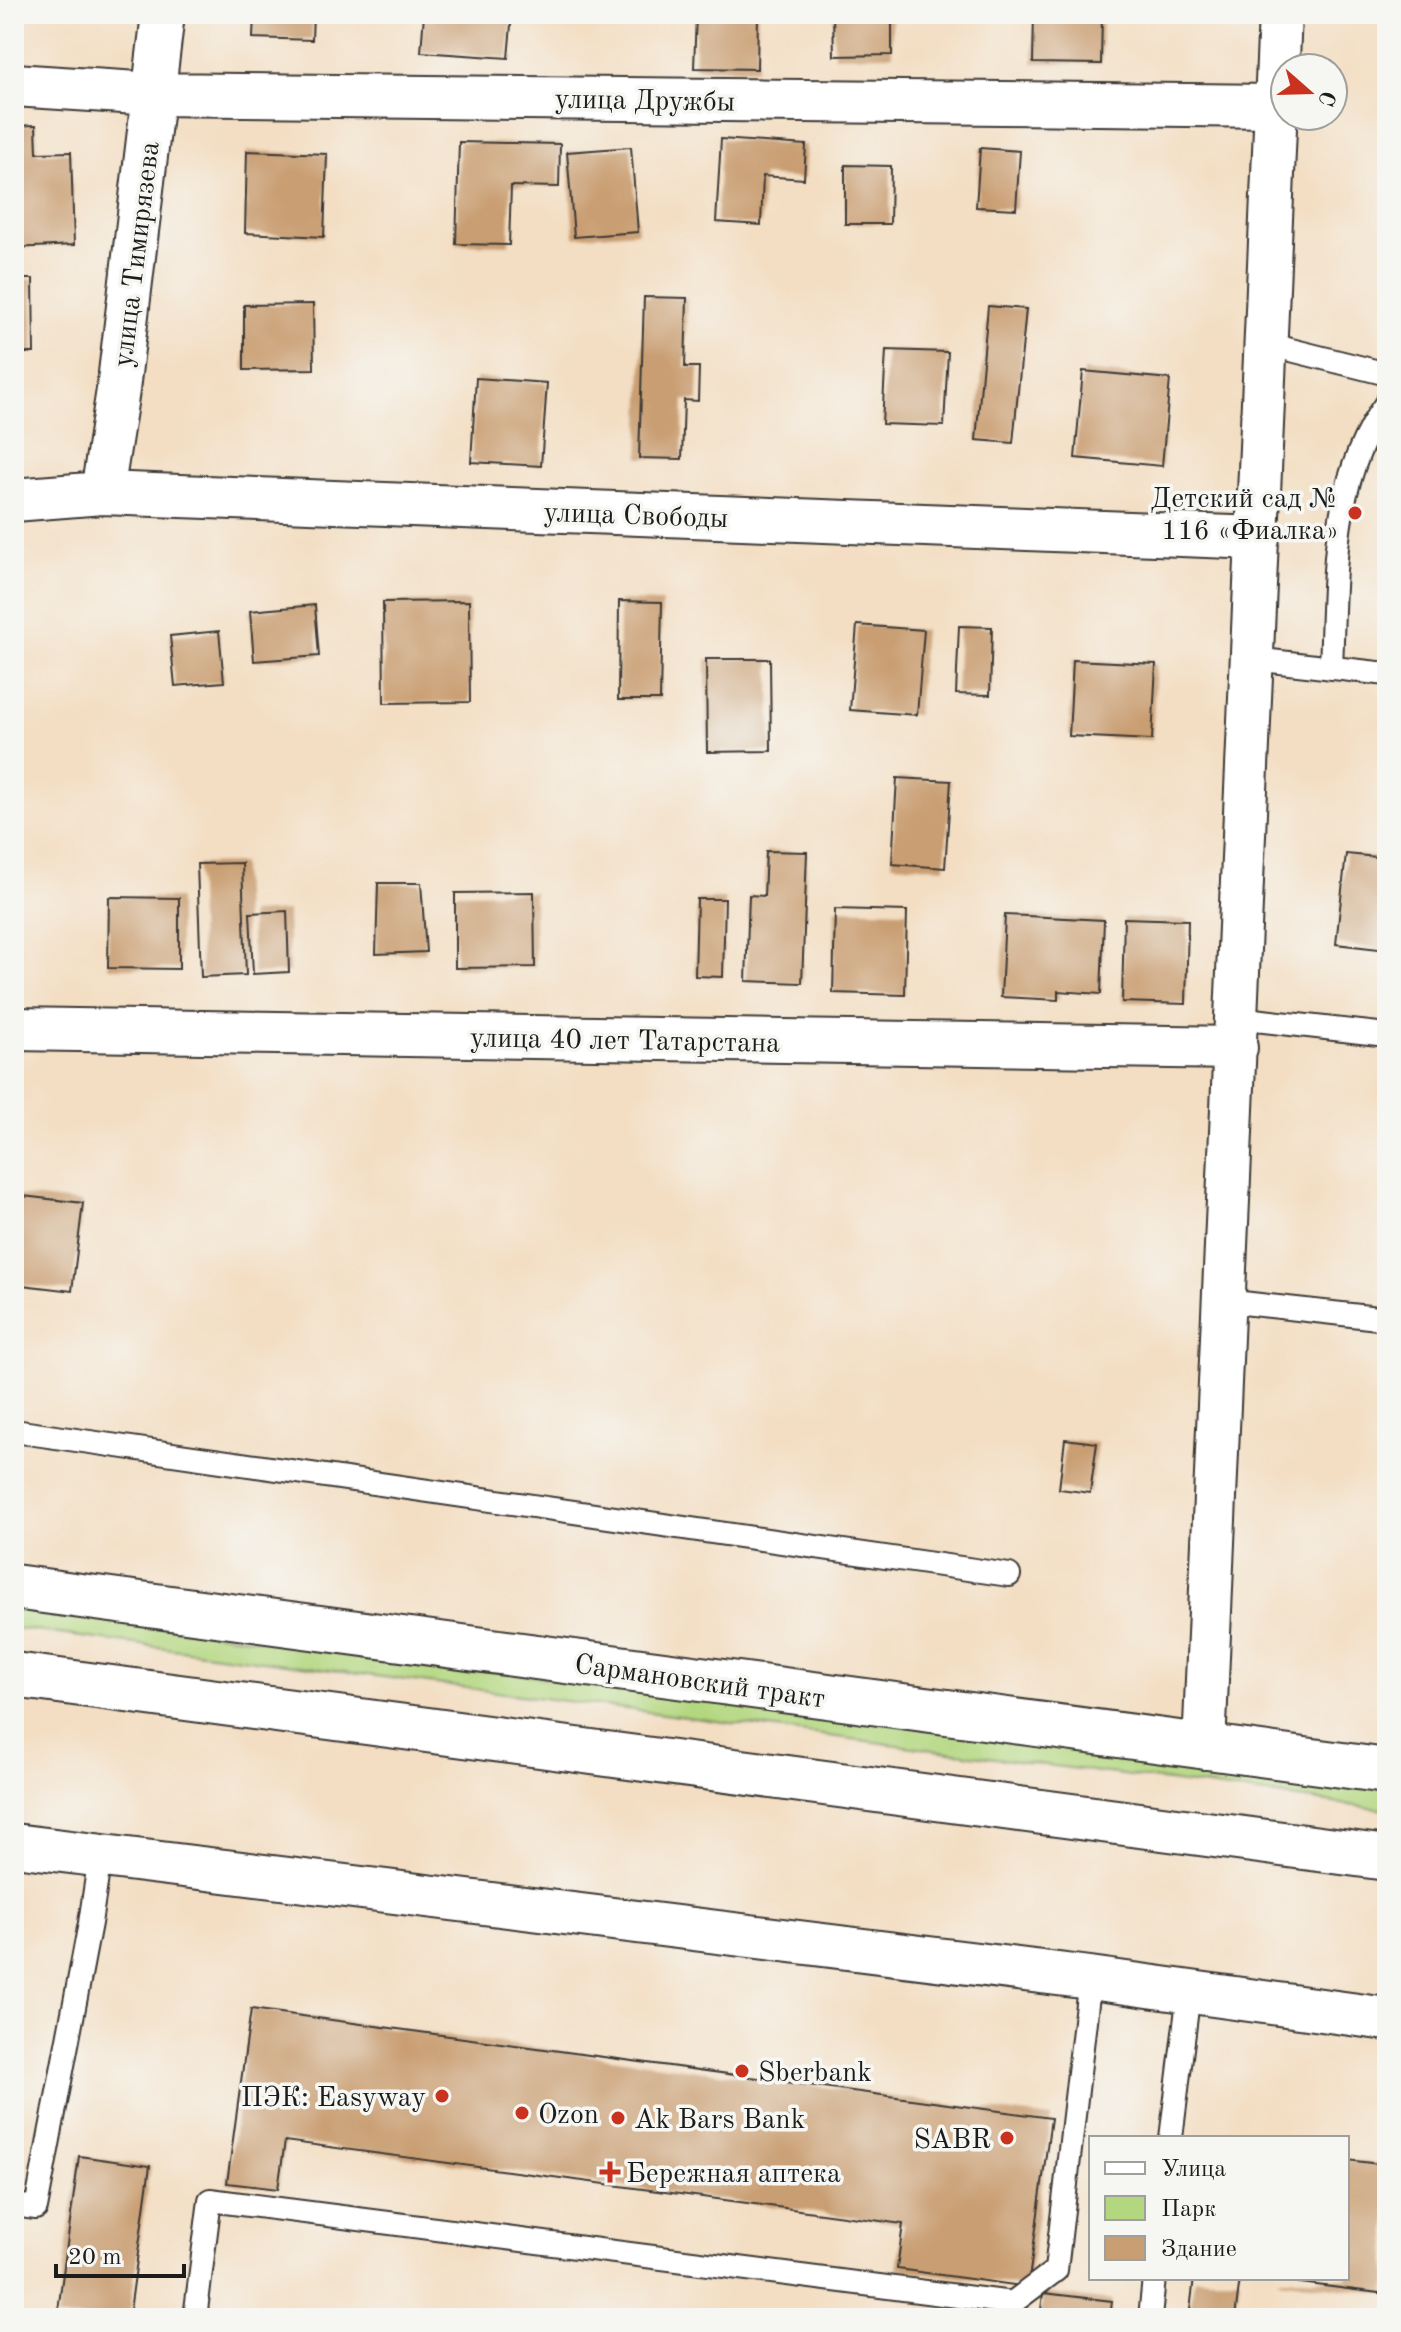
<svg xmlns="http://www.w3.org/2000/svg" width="1401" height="2332" viewBox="0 0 1401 2332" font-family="'Old Standard TT',serif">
	<rect width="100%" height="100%" fill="#f6f6f2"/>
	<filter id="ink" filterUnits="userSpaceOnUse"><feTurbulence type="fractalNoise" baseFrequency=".0125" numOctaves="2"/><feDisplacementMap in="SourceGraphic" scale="16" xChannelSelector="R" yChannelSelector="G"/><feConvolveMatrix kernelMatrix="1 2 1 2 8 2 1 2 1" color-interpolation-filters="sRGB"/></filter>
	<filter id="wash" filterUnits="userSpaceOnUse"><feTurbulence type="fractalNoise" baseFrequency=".006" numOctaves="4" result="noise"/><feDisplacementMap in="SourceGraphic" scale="32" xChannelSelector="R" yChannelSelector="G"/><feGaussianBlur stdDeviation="1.8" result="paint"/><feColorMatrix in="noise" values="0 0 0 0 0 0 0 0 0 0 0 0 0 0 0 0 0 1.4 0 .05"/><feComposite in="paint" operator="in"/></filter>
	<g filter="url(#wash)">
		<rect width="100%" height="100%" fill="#f3dec3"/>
		<!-- green -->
		<path fill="#b3d77f" stroke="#687a4e" stroke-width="2" d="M 14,1607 L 1387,1789 L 1387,1810 L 14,1628 Z"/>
		<g id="blocks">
			<!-- building -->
			<path fill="#c99e72" d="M 254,14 L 313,14 L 312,40 L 253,38 Z
				M 424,14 L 512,14 L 508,58 L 421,52 Z
				M 696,14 L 758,14 L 757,69 L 694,68 Z
				M 833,14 L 892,14 L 892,55 L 834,56 Z
				M 1034,14 L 1102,14 L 1101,64 L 1033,63 Z
				M 36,125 L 37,153 L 71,152 L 74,245 L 14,248 L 14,126 Z
				M 721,139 L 806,145 L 804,179 L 763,176 L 761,225 L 716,222 Z
				M 459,142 L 560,144 L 559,187 L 511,186 L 509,245 L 456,244 Z
				M 631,147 L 638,232 L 574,237 L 567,152 Z
				M 980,148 L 1020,151 L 1016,209 L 976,207 Z
				M 247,151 L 327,154 L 324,237 L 245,233 Z
				M 845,165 L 891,166 L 890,224 L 845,224 Z
				M 14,279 L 33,279 L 34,353 L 14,353 Z
				M 644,297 L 687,298 L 685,367 L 699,367 L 698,401 L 684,400 L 682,459 L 639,458 Z
				M 313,304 L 314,369 L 244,370 L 244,305 Z
				M 988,306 L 1026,309 L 1013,443 L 976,440 Z
				M 886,350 L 948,352 L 944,426 L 882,424 Z
				M 1083,371 L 1170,379 L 1162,466 L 1075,458 Z
				M 476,378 L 547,383 L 541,466 L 471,462 Z
				M 469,601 L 470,702 L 384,703 L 383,602 Z
				M 619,601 L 662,602 L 660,700 L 618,700 Z
				M 315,605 L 319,656 L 254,661 L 250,611 Z
				M 857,625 L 924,630 L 917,715 L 850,710 Z
				M 959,626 L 992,627 L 990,695 L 956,694 Z
				M 219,631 L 224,682 L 175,686 L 170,636 Z
				M 706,659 L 770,659 L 771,751 L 707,752 Z
				M 1073,660 L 1156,664 L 1152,740 L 1069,736 Z
				M 897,778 L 951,781 L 945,868 L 892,864 Z
				M 766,851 L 807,852 L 802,983 L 746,981 L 749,895 L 764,896 Z
				M 1346,854 L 1387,858 L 1387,950 L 1336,944 Z
				M 242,863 L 246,975 L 201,977 L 197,864 Z
				M 378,883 L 421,883 L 426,952 L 376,954 Z
				M 534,892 L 535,967 L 455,968 L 455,893 Z
				M 109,897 L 179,898 L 179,969 L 108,968 Z
				M 697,899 L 725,899 L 723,977 L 695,976 Z
				M 835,909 L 907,911 L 905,995 L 833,993 Z
				M 287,911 L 289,972 L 253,974 L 250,913 Z
				M 1005,915 L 1104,920 L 1101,994 L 1058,991 L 1058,1000 L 1001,997 Z
				M 1124,918 L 1188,920 L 1186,1004 L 1122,1002 Z
				M 14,1195 L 83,1203 L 72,1291 L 14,1284 Z
				M 1065,1439 L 1097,1443 L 1090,1493 L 1059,1489 Z
				M 251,2009 L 1051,2118 L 1028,2287 L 897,2269 L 903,2224 L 285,2141 L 278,2189 L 227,2183 Z
				M 79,2156 L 150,2166 L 129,2318 L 57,2318 Z
				M 1347,2160 L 1387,2165 L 1387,2294 L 1278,2280 L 1278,2278 L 1347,2278 Z
				M 1194,2278 L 1240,2278 L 1235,2318 L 1189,2318 Z
				M 1043,2293 L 1112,2301 L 1110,2318 L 1040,2318 Z"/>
		</g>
	</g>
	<g filter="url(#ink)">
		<use href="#blocks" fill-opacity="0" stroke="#3c3935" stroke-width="2"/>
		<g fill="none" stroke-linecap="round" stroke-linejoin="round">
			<!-- lane casing -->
			<g stroke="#3c3935" stroke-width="26">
				<path id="lane" d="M 1267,344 L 1387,374
					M 1253,659 L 1387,674
					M 1331,668 C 1335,577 1330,479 1387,402
					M 1237,1018 L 1387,1035
					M 1225,1301 L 1387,1319
					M 14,1431 L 1009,1575
					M 1171,2138 L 1189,1992
					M 14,2205 L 36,2208 L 90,1923 L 100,1857
					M 195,2318 L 210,2200 L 1012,2303 L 1056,2270 L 1090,1978
					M 1150,2318 L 1154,2278"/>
			</g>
			<!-- street casing -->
			<g stroke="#3c3935" stroke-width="46">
				<path id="street" d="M 14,85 L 154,94 L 1277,106
					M 102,493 L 118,390 L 163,14
					M 14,500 L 102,493 L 1258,538
					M 14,1029 L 1236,1048
					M 1204,1748 L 1280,14
					M 14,1845 L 1090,1978 L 1387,2019"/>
			</g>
			<!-- primary casing -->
			<g stroke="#3c3935" stroke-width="48">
				<path id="primary" d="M 14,1587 L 1387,1771
					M 14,1675 L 1387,1858"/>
			</g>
			<!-- lane -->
			<use href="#lane" stroke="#fff" stroke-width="22"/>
			<!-- street -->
			<use href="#street" stroke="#fff" stroke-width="42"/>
			<!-- primary -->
			<use href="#primary" stroke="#fff" stroke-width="44"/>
		</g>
	</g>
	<!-- markers -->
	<g fill="#c8321e" stroke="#f6f6f2" stroke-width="3">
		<circle cx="1355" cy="513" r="8"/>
		<circle cx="742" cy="2071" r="8"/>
		<circle cx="442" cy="2096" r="8"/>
		<circle cx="522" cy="2113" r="8"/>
		<circle cx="618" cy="2118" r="8"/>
		<circle cx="1007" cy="2138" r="8"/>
		<path d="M606 2160h8v8h8v8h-8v8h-8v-8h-8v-8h8z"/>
	</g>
	<g text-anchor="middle" stroke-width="7" stroke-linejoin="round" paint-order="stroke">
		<!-- street labels -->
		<g font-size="28" fill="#1c1c1c" stroke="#f6f6f2">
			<text transform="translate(645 99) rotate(1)" y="10">улица Дружбы</text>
			<text transform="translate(135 254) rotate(-83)" y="10">улица Тимирязева</text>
			<text transform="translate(636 514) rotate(2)" y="10">улица Свободы</text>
			<text transform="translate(625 1039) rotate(1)" y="10">улица 40 лет Татарстана</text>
			<text transform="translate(700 1680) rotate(8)" y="10">Сармановский тракт</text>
		</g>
		<!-- poi labels -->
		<g font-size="28" fill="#1c1c1c" stroke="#f6f6f2" text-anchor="start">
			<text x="1339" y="507" text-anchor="end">Детский сад №<tspan x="1339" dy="32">116 «Фиалка»</tspan></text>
			<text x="758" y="2081">Sberbank</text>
			<text x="426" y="2106" text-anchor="end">ПЭК: Easyway</text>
			<text x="538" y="2123">Ozon</text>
			<text x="634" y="2128">Ak Bars Bank</text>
			<text x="991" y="2148" text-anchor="end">SABR</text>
			<text x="626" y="2182">Бережная аптека</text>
		</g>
	</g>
	<!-- margin -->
	<rect width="1401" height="2332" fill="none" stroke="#f6f6f2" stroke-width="48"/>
	<!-- legend -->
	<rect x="1089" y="2136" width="260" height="144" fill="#f6f6f2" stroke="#9f9f9c" stroke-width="2"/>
	<rect x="1105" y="2162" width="40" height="12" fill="#ffffff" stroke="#9f9f9c" stroke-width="2"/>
	<text x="1161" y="2176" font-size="24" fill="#1c1c1c">Улица</text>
	<rect x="1105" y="2196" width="40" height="24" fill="#b3d77f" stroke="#9f9f9c" stroke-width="2"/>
	<text x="1161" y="2216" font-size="24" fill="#1c1c1c">Парк</text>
	<rect x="1105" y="2236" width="40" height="24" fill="#c99e72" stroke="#9f9f9c" stroke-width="2"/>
	<text x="1161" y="2256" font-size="24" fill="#1c1c1c">Здание</text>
	<!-- north arrow -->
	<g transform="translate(1309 92) rotate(110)"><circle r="38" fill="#f6f6f2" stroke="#9f9f9c" stroke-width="2"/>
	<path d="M0-6L14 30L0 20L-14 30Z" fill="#c8321e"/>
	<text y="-12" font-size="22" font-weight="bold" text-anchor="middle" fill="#1c1c1c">С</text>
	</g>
	<!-- scale -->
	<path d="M56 2264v12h128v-12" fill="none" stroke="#1c1c1c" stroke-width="4"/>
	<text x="68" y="2264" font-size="24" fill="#1c1c1c" stroke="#f6f6f2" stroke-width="6" paint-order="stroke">20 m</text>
</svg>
